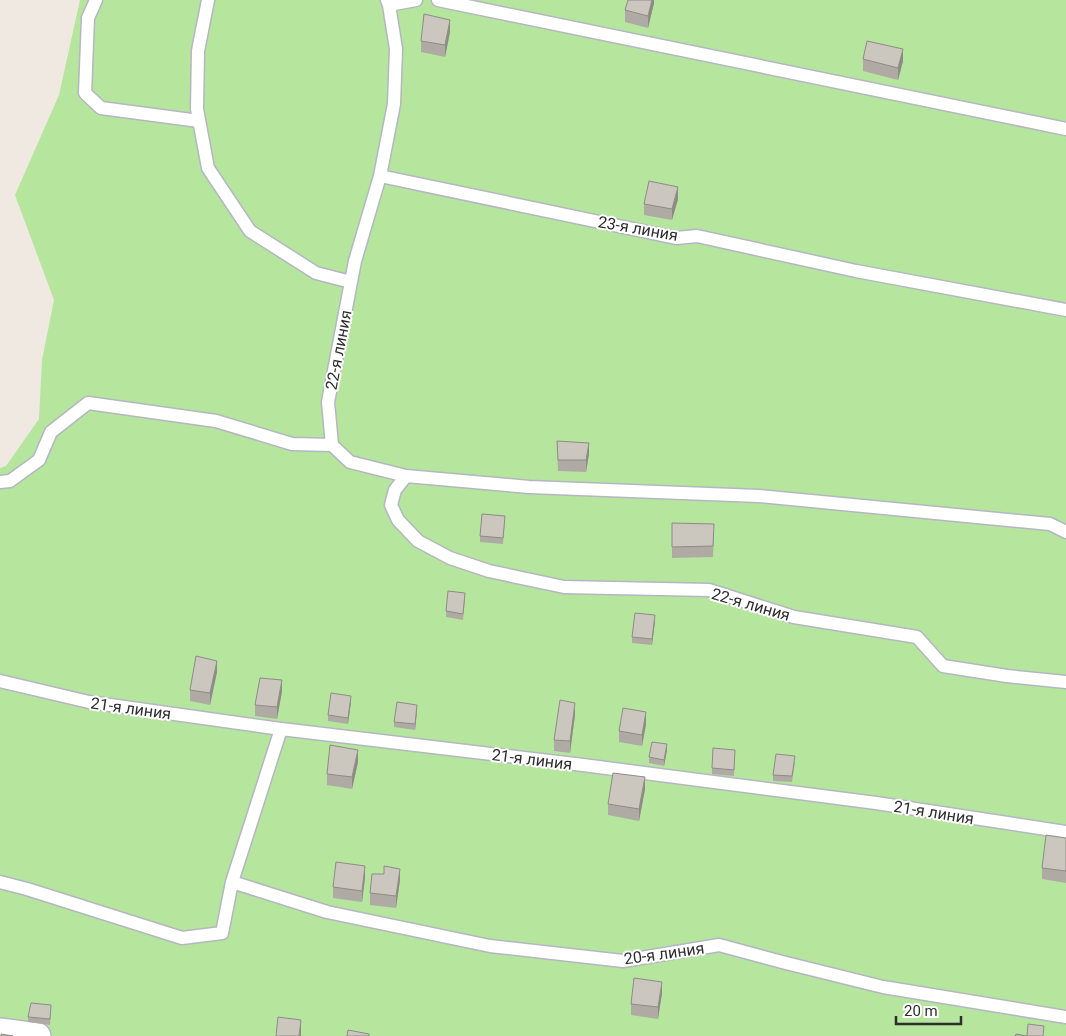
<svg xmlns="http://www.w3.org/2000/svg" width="1066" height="1036" viewBox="0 0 1066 1036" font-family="Roboto,sans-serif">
	<rect width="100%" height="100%" fill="#efe9e1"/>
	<!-- green -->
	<path fill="#b6e59e" d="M 80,0 L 1066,0 L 1066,1036 L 0,1036 L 0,468 L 6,466 L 39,419 L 42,360 L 54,300 L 15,195 L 59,95 Z"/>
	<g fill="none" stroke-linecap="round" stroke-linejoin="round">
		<!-- service casing -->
		<g stroke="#b4b7c1" stroke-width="15">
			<path id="service" d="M 96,0 L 88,18 L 85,93 L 101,108 L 199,121
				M 208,0 L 198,51 L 197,109 L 208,168 L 250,231 L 316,273 L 351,282
				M 387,0 L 389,5 L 416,0
				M 438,0 L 1066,129
				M 389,5 L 396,49 L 394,104 L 380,176 L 676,238 L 697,236 L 856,271 L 1066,310
				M 380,176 L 355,261 L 328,402 L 332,445 L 350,462 L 406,476 L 529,487 L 759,496 L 1050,524 L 1066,532
				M 406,476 L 395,490 L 391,505 L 398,520 L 418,541 L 450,558 L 489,571 L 564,587 L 709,590 L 794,617 L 917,637 L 943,666 L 1007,676 L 1066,682
				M 0,482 L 10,481 L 39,460 L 51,432 L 88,403 L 216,421 L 292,444 L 332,445
				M 0,681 L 89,702 L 281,729 L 583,765 L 876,803 L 1066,832
				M 0,882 L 27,889 L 182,938 L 222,933 L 232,882 L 281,729
				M 232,882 L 327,912 L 490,946 L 623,961 L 719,945 L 782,962 L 883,987 L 1066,1017"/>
		</g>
		<!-- minor casing -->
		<g stroke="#b4b7c1" stroke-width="28">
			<path id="minor" d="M 0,1031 L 38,1036"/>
		</g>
		<!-- service -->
		<use href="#service" stroke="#fff" stroke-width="12"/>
		<!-- minor -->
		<use href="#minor" stroke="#fff" stroke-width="25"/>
	</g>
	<!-- wall -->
	<path fill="#afaba4" d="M 654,0 L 654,3 L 648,28 L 625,22 L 625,10 Z
		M 450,32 L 445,57 L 421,52 L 421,41 Z
		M 863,59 L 903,61 L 898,80 L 863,71 Z
		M 678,199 L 672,220 L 644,215 L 644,204 Z
		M 557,441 L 589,454 L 586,472 L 558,471 Z
		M 505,522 L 503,544 L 480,542 L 480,536 Z
		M 672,523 L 714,535 L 713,557 L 672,558 Z
		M 465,599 L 463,620 L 446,617 L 446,611 Z
		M 655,621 L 652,645 L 632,643 L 632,637 Z
		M 217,672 L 210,705 L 190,701 L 190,690 Z
		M 282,691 L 277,719 L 255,716 L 255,705 Z
		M 351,702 L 348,724 L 328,721 L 328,715 Z
		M 417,711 L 415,730 L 394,727 L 394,722 Z
		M 575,715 L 570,753 L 554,751 L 554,740 Z
		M 646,724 L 642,746 L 619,742 L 619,731 Z
		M 667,750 L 664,766 L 649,763 L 649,757 Z
		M 735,756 L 734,776 L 712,774 L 712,768 Z
		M 358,762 L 352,789 L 327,785 L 327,774 Z
		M 795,762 L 792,782 L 773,781 L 773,775 Z
		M 645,789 L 639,821 L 608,815 L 608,804 Z
		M 1066,838 L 1066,883 L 1042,879 L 1042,868 Z
		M 384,874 L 400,880 L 396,908 L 370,905 L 370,893 Z
		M 365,878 L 362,902 L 333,898 L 333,887 Z
		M 662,993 L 658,1019 L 631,1015 L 631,1004 Z
		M 51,1005 L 50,1025 L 28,1022 L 28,1017 Z"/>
	<!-- shaded-wall -->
	<path fill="#8e8b86" d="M 652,0 L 654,0 L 654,3 L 648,28 L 648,16 Z
		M 450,20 L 450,32 L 445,57 L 445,45 Z
		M 903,49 L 903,61 L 898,80 L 898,68 Z
		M 678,187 L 678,199 L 672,220 L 672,209 Z
		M 589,443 L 589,454 L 586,472 L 586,460 Z
		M 655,615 L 655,621 L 652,645 L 652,639 Z
		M 217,661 L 217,672 L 210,705 L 210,693 Z
		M 282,680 L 282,691 L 277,719 L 277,707 Z
		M 351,696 L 351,702 L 348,724 L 348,718 Z
		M 575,703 L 575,715 L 570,753 L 570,741 Z
		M 417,705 L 417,711 L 415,730 L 415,724 Z
		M 646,712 L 646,724 L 642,746 L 642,735 Z
		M 667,744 L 667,750 L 664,766 L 664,760 Z
		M 358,750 L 358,762 L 352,789 L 352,777 Z
		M 645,777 L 645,789 L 639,821 L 639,809 Z
		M 365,866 L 365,878 L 362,902 L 362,891 Z
		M 400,869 L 400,880 L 396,908 L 396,896 Z
		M 662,982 L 662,993 L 658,1019 L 658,1007 Z
		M 301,1020 L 301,1036 L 299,1036 Z"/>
	<!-- building -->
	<path fill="#cbc7bf" stroke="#8e8b86" d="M 628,0 L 652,0 L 648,16 L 625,10 Z
		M 424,14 L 450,20 L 445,45 L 421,41 Z
		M 867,41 L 903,49 L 898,68 L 863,59 Z
		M 649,181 L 678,187 L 672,209 L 644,204 Z
		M 557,441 L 589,443 L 586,460 L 558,460 Z
		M 482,514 L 505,516 L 503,538 L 480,536 Z
		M 672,523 L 714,524 L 713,546 L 672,547 Z
		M 448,591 L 465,593 L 463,614 L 446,611 Z
		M 635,613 L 655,615 L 652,639 L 632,637 Z
		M 196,656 L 217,661 L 210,693 L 190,690 Z
		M 260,678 L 282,680 L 277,707 L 255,705 Z
		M 331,693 L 351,696 L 348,718 L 328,715 Z
		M 560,700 L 575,703 L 570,741 L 554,740 Z
		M 397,702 L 417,705 L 415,724 L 394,722 Z
		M 623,708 L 646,712 L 642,735 L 619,731 Z
		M 652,742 L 667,744 L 664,760 L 649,757 Z
		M 330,745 L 358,750 L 352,777 L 327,774 Z
		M 713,748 L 735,750 L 734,770 L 712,768 Z
		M 776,754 L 795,756 L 792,776 L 773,775 Z
		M 613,773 L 645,777 L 639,809 L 608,804 Z
		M 1046,835 L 1066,838 L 1066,871 L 1042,868 Z
		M 336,862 L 365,866 L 362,891 L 333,887 Z
		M 384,866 L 400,869 L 396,896 L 370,893 L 372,874 L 384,874 Z
		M 634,978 L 662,982 L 658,1007 L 631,1004 Z
		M 31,1003 L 51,1005 L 50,1019 L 28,1017 Z
		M 278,1017 L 301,1020 L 299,1036 L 276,1036 Z
		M 1028,1024 L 1044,1026 L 1043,1036 L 1015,1036 L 1016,1034 L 1027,1036 Z
		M 348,1030 L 369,1034 L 369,1036 L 347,1036 Z
		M 1,1034 L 13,1036 L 1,1036 Z"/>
	<g text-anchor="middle" stroke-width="4" stroke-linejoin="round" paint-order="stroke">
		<!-- street labels -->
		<g font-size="16" fill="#2e2e2e" stroke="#fff">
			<text transform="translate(638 228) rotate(10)" y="6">23-я линия</text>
			<text transform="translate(338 350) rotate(-79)" y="6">22-я линия</text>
			<text transform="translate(751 604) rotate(16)" y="6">22-я линия</text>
			<text transform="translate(131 708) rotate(8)" y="6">21-я линия</text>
			<text transform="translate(532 759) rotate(7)" y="6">21-я линия</text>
			<text transform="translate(934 812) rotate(9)" y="6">21-я линия</text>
			<text transform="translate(664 953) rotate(-8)" y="6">20-я линия</text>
		</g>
	</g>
	<!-- scale -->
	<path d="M896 1016v8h65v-8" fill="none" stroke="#2e2e2e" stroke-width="2.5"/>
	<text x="904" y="1016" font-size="15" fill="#2e2e2e" stroke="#ffffff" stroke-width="4" paint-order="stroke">20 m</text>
</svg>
